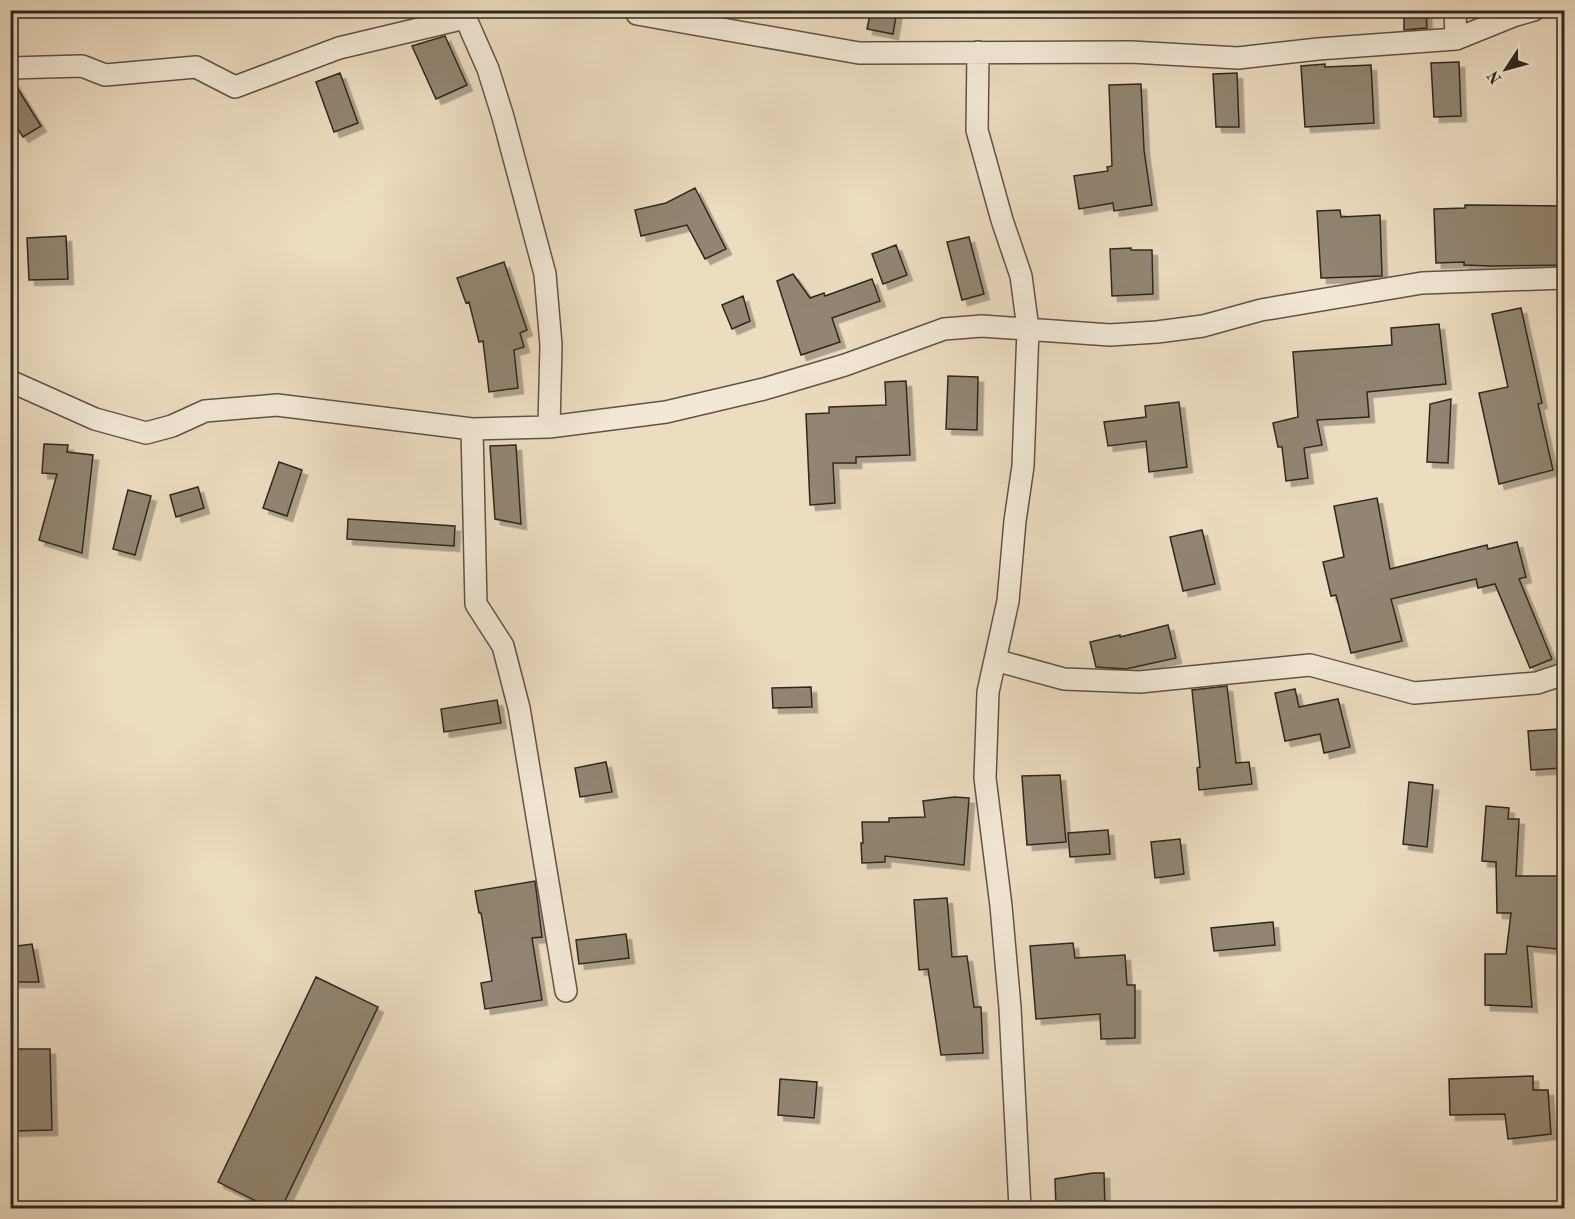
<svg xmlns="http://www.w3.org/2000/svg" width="1575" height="1219" viewBox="0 0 1575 1219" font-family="'Old Standard TT',serif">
	<defs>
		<filter id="shadow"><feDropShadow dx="5.5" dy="5.5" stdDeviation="0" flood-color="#0004"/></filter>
	</defs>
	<rect width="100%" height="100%" fill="#ecdcc0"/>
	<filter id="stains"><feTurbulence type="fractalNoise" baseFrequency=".00333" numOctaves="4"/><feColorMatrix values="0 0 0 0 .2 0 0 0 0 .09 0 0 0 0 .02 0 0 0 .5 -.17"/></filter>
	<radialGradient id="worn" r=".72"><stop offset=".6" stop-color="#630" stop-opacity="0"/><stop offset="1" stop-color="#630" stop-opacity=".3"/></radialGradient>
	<!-- building -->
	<path fill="#928572" stroke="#30271e" stroke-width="1.5" filter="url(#shadow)" d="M 871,10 L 897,10 L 893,34 L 867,29 Z
		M 1404,10 L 1426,10 L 1427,28 L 1404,30 Z
		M 445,36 L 467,85 L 436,99 L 412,46 Z
		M 1459,62 L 1461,116 L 1434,117 L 1431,63 Z
		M 1325,64 L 1325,67 L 1371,65 L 1374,123 L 1305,127 L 1301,66 Z
		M 340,73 L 358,123 L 334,132 L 316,82 Z
		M 1237,73 L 1239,127 L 1216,127 L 1213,74 Z
		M 10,81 L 13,81 L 41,126 L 23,137 L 10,117 Z
		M 1141,84 L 1144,150 L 1152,205 L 1114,211 L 1113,203 L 1079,209 L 1074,176 L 1108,171 L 1107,167 L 1112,166 L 1109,85 Z
		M 695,188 L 726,249 L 705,259 L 687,225 L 641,236 L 635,210 L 666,203 Z
		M 1465,205 L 1564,206 L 1564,265 L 1492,266 L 1464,265 L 1464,262 L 1436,263 L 1434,209 L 1465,208 Z
		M 1340,210 L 1341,217 L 1380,215 L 1382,276 L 1321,278 L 1317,211 Z
		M 66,236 L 68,279 L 29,280 L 27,238 Z
		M 969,237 L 984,294 L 962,300 L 947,242 Z
		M 896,245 L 907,275 L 883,284 L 872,254 Z
		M 1131,248 L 1131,250 L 1152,250 L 1153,294 L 1112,296 L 1110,249 Z
		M 504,262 L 527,330 L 520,333 L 524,347 L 514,350 L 518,388 L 489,392 L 483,341 L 479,342 L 469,302 L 466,303 L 457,278 Z
		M 793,274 L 810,298 L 824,293 L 825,296 L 872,279 L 880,301 L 832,318 L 840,342 L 801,355 L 777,281 Z
		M 743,296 L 750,321 L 732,329 L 722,305 Z
		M 1521,308 L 1542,403 L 1538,404 L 1553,470 L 1499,484 L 1479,393 L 1508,387 L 1492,314 Z
		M 1439,324 L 1446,384 L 1367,392 L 1369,417 L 1317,420 L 1322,445 L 1304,448 L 1308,478 L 1286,481 L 1282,447 L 1278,447 L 1273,423 L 1298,417 L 1293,352 L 1392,345 L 1391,328 Z
		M 948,376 L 978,377 L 977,430 L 946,429 Z
		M 906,381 L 910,455 L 856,457 L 856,463 L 833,463 L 835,503 L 810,505 L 806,414 L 829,413 L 829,407 L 886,405 L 885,382 Z
		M 1451,399 L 1448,463 L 1427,462 L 1430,404 Z
		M 1179,402 L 1187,467 L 1149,472 L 1146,441 L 1108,446 L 1104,422 L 1146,417 L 1145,406 Z
		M 44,444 L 68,445 L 67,452 L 93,455 L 82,553 L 39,540 L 57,474 L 42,473 Z
		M 516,445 L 521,524 L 495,519 L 490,446 Z
		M 279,462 L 302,470 L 287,516 L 263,508 Z
		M 198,487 L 204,508 L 176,517 L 170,495 Z
		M 128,490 L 151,496 L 135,555 L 113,549 Z
		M 1377,498 L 1390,569 L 1487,545 L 1488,549 L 1517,542 L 1526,577 L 1519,579 L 1552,659 L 1530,668 L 1495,584 L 1478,588 L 1476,579 L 1391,599 L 1402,641 L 1351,653 L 1336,595 L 1331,596 L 1323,562 L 1344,557 L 1334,506 Z
		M 348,519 L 455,526 L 454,546 L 347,539 Z
		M 1202,530 L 1215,584 L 1183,591 L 1170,537 Z
		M 1168,625 L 1176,658 L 1126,669 L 1096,667 L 1090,642 L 1120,635 L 1120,637 Z
		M 1227,686 L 1236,763 L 1249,762 L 1252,784 L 1199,790 L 1197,768 L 1200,767 L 1192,690 Z
		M 811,687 L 812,707 L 773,708 L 772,688 Z
		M 1295,689 L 1299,707 L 1338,699 L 1350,747 L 1324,753 L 1320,734 L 1285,741 L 1275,693 Z
		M 497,700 L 501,723 L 444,732 L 441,709 Z
		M 1559,729 L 1562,768 L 1531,770 L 1528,731 Z
		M 606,762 L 612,792 L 580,797 L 575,768 Z
		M 1060,775 L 1066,842 L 1027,845 L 1022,776 Z
		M 1409,782 L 1433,785 L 1427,847 L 1403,844 Z
		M 954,797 L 969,798 L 964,865 L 885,856 L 885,862 L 862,863 L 861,843 L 863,843 L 862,822 L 889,822 L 889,818 L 925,817 L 923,801 Z
		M 1486,806 L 1509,808 L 1508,819 L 1519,819 L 1516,876 L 1564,876 L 1564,909 L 1560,909 L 1557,949 L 1527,946 L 1532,1007 L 1485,1005 L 1485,954 L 1506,954 L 1511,913 L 1497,913 L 1496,862 L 1482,861 Z
		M 1108,830 L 1110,854 L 1070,857 L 1068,833 Z
		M 1180,839 L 1184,874 L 1155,878 L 1151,842 Z
		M 535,881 L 542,937 L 532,938 L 542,1000 L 485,1009 L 481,983 L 492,981 L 481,913 L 479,913 L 475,891 Z
		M 947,898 L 952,957 L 967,956 L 974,1007 L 981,1007 L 983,1053 L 941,1055 L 928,969 L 919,970 L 914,900 Z
		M 1273,922 L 1275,945 L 1214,951 L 1211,928 Z
		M 626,934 L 629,958 L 579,964 L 576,940 Z
		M 1073,943 L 1075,958 L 1125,955 L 1127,985 L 1135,985 L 1135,1038 L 1101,1039 L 1100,1014 L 1036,1019 L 1030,946 Z
		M 32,944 L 39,982 L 10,982 L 10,947 Z
		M 316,977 L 378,1007 L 281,1209 L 272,1209 L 218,1182 Z
		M 10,1049 L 50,1049 L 52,1130 L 14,1131 Z
		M 1533,1076 L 1533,1090 L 1548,1090 L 1551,1134 L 1508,1139 L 1505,1114 L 1450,1115 L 1449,1079 Z
		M 780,1079 L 817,1082 L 814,1118 L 778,1115 Z
		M 1093,1173 L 1104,1173 L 1105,1209 L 1056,1209 L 1055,1179 Z"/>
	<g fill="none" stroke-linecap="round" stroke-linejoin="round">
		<!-- street casing -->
		<g stroke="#5f5446" stroke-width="24">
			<path id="street" d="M 462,10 L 488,69 L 503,117 L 545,274 L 551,345 L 549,427
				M 1455,10 L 1456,39
				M 637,14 L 859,53 L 1131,52 L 1238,58 L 1318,49 L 1456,39 L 1513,16 L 1534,10
				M 978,52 L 977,130 L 1002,220 L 1021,276 L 1028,329 L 1023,466 L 1015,521 L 1008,601 L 988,692 L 985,778 L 1001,906 L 1010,1008 L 1020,1208
				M 10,68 L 82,66 L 105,75 L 196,67 L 235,87 L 339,48 L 465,18
				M 10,381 L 95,419 L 146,433 L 172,426 L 205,411 L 277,405 L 472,429 L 549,427 L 666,412 L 764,389 L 845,365 L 944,329 L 982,326 L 1110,335 L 1157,332 L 1203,326 L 1261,310 L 1422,283 L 1564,278
				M 472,429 L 476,604 L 503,646 L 519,708 L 566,991
				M 995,660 L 1064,679 L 1140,682 L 1310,665 L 1414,693 L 1537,683 L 1564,674"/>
		</g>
		<!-- street -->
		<use href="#street" stroke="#f3e8d6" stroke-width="21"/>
	</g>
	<!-- margin -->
	<rect width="1575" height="1219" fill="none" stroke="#ecdcc0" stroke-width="36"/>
	<rect x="12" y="12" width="1551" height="1195" fill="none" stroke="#30271e" stroke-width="3"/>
	<rect x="18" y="18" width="1539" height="1183" fill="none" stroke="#30271e" stroke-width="1.5"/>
	<!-- north arrow -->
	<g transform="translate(1506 69) rotate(234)" stroke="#f3e8d6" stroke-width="4.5" paint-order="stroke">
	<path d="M0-4.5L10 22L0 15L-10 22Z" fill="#30271e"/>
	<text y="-9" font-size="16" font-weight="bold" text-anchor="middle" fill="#30271e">N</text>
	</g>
	<rect width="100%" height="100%" filter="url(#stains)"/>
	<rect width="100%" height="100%" fill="url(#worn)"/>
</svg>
